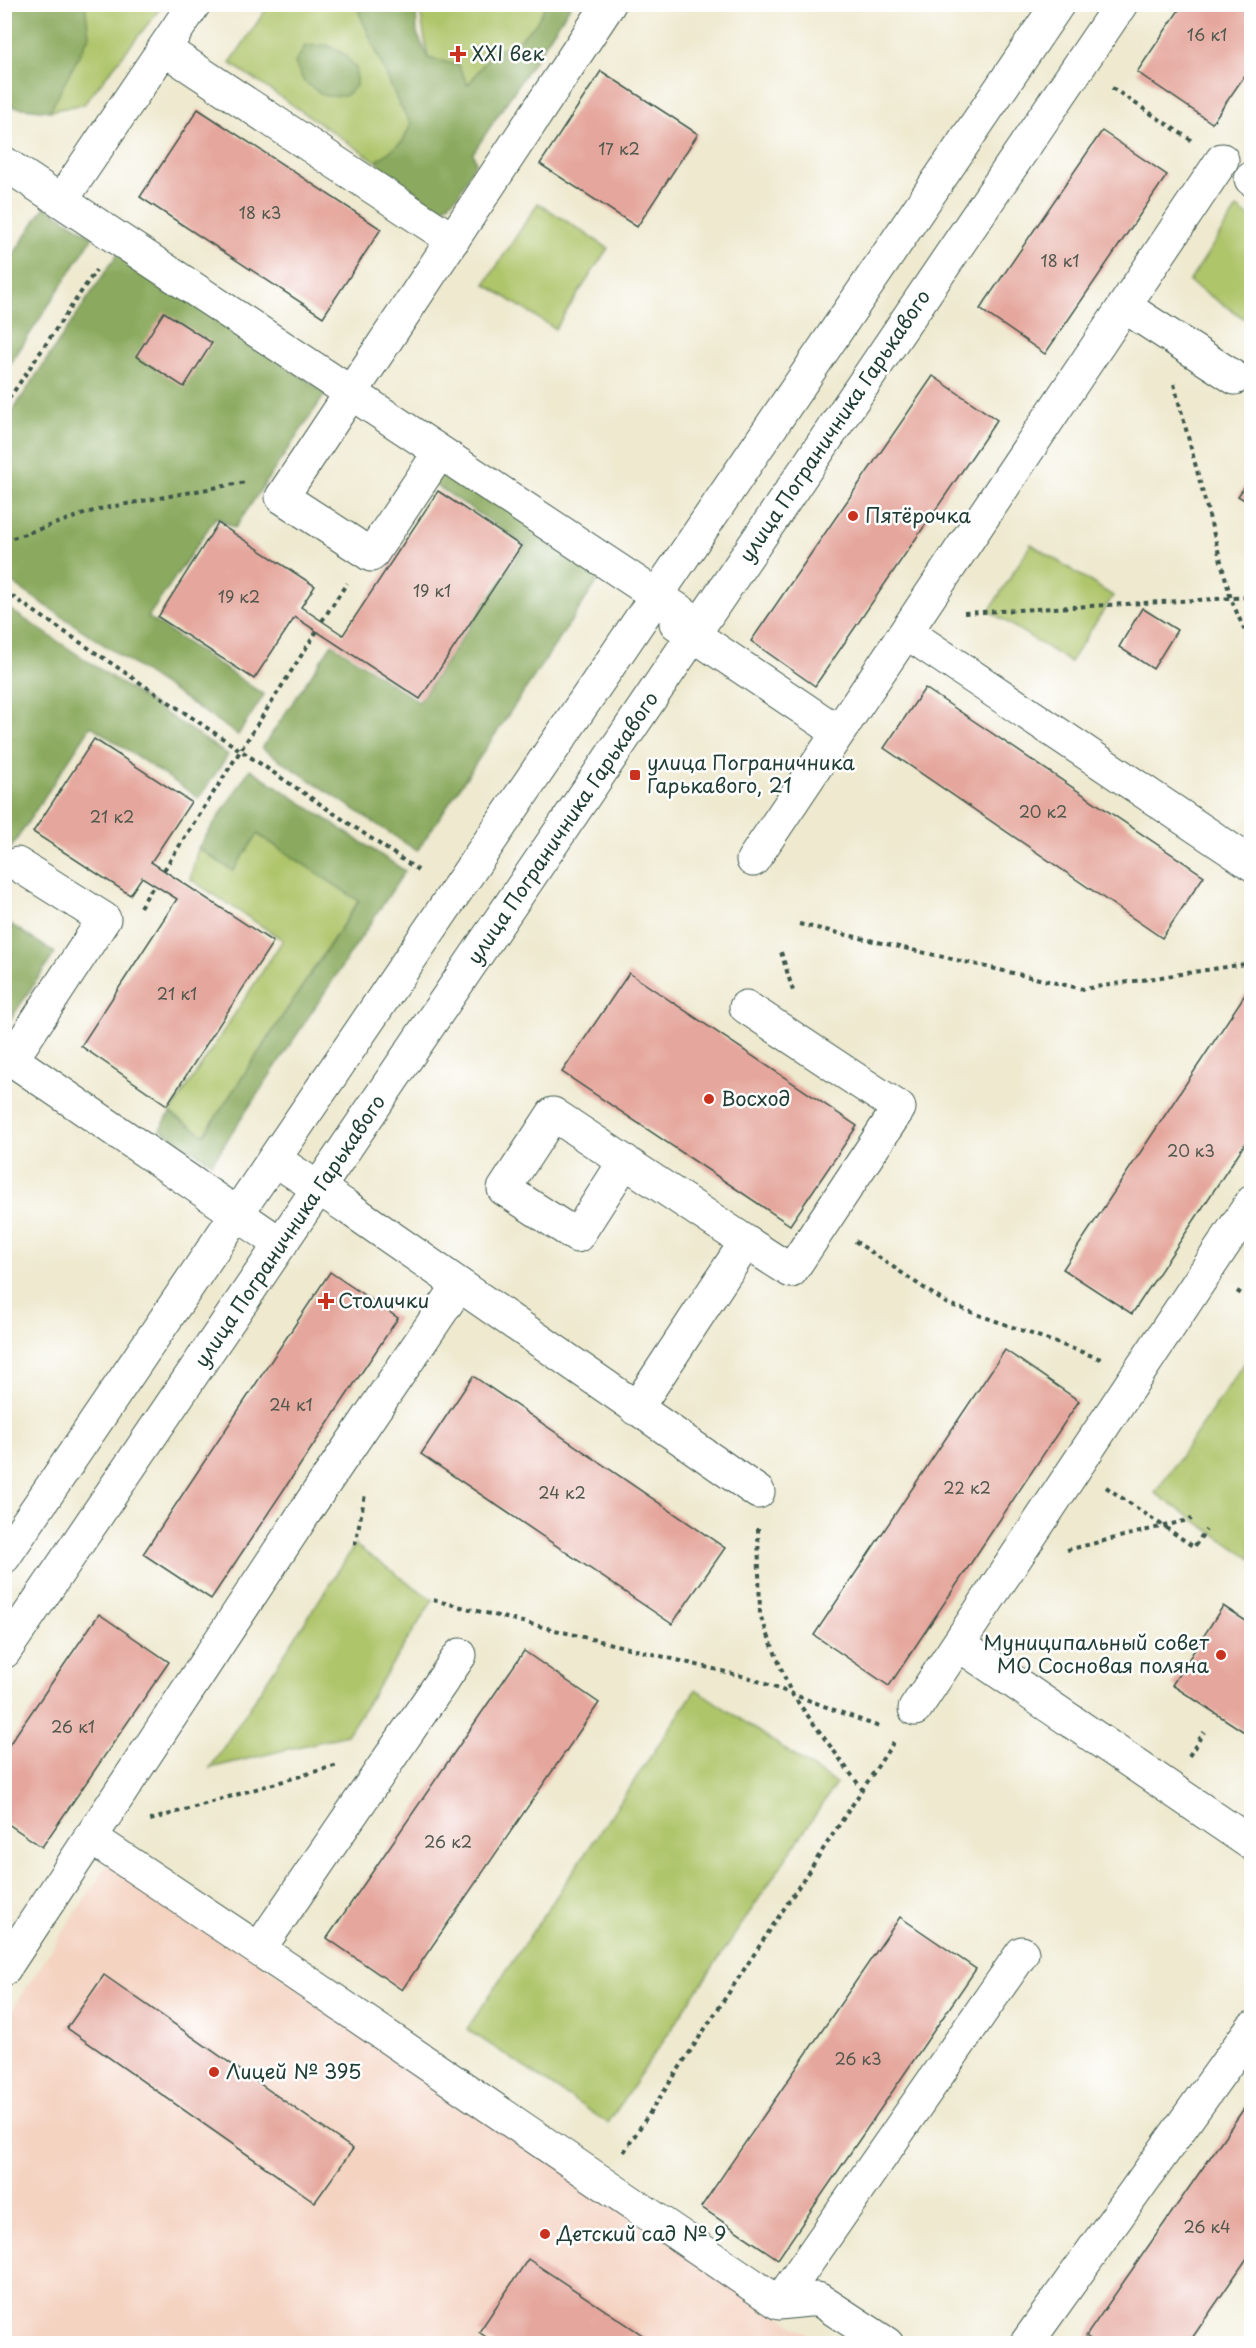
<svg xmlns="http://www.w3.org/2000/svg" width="1256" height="2348" viewBox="0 0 1256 2348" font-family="'Playpen Sans',sans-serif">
	<rect width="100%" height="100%" fill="#fff"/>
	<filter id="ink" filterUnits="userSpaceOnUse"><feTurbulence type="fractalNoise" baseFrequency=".0167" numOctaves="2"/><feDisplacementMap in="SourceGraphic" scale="12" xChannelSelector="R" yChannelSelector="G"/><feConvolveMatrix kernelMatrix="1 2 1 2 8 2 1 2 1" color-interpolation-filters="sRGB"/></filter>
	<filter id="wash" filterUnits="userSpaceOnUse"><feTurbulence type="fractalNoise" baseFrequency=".008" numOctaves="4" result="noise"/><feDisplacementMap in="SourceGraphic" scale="24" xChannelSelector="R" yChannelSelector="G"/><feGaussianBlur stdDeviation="1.35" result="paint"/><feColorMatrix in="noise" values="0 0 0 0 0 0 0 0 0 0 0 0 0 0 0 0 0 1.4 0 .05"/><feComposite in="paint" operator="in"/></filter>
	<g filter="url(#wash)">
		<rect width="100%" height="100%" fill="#eee9cf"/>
		<!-- built -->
		<path fill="#f4d3c1" d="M 109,1862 L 502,2124 L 820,2343 L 5,2344 L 5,2020 Z"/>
		<!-- green -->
		<path fill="#afc56a" stroke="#67814f" stroke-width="1.5" d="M 85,5 L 163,5 L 84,104 L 50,111 L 89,36 Z
			M 269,5 L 356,5 L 399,104 L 473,153 L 441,205 L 230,63 Z
			M 419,5 L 546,5 L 535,25 L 519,40 L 491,54 L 468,85 L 458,66 L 428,58 Z
			M 538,203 L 608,248 L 555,329 L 485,284 Z
			M 1237,208 L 1251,218 L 1251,323 L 1189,282 Z
			M 1031,544 L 1113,596 L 1070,662 L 989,611 Z
			M 257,834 L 359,900 L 204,1135 L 170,1113 L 283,940 L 190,879 L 198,848 L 233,871 Z
			M 1251,1354 L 1251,1559 L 1155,1493 Z
			M 355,1545 L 433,1600 L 347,1735 L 210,1768 Z
			M 696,1689 L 836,1784 L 608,2123 L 467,2029 Z"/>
		<!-- forest -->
		<path fill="#8baa5e" stroke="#557449" stroke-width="1.5" d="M 5,4 L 85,5 L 89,36 L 50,111 L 5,106 Z
			M 356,5 L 416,5 L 417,33 L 428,58 L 458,65 L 468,85 L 491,54 L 519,40 L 535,25 L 546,5 L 571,5 L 473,153 L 476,162 L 458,195 L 437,214 L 414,190 L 401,191 L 383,173 L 378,160 L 403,141 L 411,124 L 399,104 Z
			M 327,45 L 344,54 L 356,68 L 356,86 L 345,96 L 325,96 L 304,82 L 295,63 L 305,46 Z
			M 45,206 L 93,237 L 9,366 L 4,363 L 4,269 Z
			M 118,253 L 326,393 L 235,528 L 216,517 L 148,617 L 264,695 L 238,735 L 5,578 L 5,422 Z
			M 444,466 L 604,572 L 417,851 L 262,748 L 332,644 L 419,702 L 525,545 L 433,483 Z
			M 5,606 L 228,755 L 199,798 L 91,726 L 5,857 Z
			M 250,769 L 405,871 L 212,1163 L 160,1129 L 170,1113 L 204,1135 L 359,901 L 258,834 L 233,871 L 198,848 Z
			M 4,920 L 55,953 L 10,1020 L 5,1017 Z"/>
		<g id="blocks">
			<!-- building -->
			<path fill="#e5a79d" d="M 1183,4 L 1252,4 L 1252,65 L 1212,123 L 1137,72 Z
				M 601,71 L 698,134 L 637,227 L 540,164 Z
				M 198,109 L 381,229 L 323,317 L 140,197 Z
				M 1102,131 L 1167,175 L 1045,354 L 980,309 Z
				M 164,312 L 212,343 L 184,387 L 136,356 Z
				M 933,376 L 997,420 L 815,686 L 751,641 Z
				M 1252,476 L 1252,505 L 1238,496 Z
				M 438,491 L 521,546 L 420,699 L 295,617 L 254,679 L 158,617 L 218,523 L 315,586 L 301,607 L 343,635 Z
				M 1142,608 L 1177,630 L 1153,669 L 1119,647 Z
				M 925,688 L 1204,876 L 1162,938 L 884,748 Z
				M 94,739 L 191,802 L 151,862 L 273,942 L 167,1105 L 81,1046 L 177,899 L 142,877 L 130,895 L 33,832 Z
				M 629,973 L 857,1126 L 790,1225 L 562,1072 Z
				M 1248,990 L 1252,992 L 1252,1133 L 1132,1314 L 1063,1269 Z
				M 330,1272 L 398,1318 L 211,1599 L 143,1554 Z
				M 1005,1350 L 1079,1401 L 889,1686 L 814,1635 Z
				M 473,1376 L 725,1548 L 672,1624 L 421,1454 Z
				M 1223,1606 L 1252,1625 L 1252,1737 L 1172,1685 Z
				M 99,1614 L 169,1662 L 42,1847 L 4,1821 L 4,1752 Z
				M 524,1651 L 599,1703 L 402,1990 L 327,1938 Z
				M 900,1917 L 976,1969 L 778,2259 L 701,2207 Z
				M 104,1975 L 353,2149 L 315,2202 L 67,2028 Z
				M 1252,2097 L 1252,2251 L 1188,2344 L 1097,2344 L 1086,2336 Z
				M 528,2259 L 656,2344 L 496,2344 L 479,2332 Z"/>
		</g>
	</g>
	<g filter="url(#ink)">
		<use href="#blocks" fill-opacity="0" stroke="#3e574b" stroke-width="1.5"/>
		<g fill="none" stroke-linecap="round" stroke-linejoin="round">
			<!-- minor casing -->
			<g stroke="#3e574b" stroke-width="35">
				<path id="minor" d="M 164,49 L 453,240
					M 4,163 L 701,625
					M 1251,179 L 1252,178
					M 61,201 L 194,4
					M 1124,306 L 1235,378
					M 440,452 L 371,555 L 282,497 L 609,4
					M 676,623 L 838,732
					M 906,632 L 1252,864
					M 753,860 L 1222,160
					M 4,1054 L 281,1244
					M 12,1059 L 104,919 L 17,864
					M 274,1159 L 347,1207 L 758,1492
					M 625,1161 L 577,1236 L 504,1189 L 553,1114 L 746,1242
					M 636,1409 L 746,1242 L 791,1271 L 899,1108 L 746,1007
					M 4,1557 L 1058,4
					M 958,1644 L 1252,1844
					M 4,1652 L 1121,4
					M 915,1709 L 1252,1202
					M 90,1837 L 297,1975 L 779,2303 L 818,2299 L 887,2344
					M 259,1949 L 460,1655
					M 4,1969 L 309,1506 L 459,1285
					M 779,2303 L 1022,1953
					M 1026,2344 L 1252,2028"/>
			</g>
			<!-- path -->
			<path stroke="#3e574b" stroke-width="4" stroke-dasharray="4.5 4.5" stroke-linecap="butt" d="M 1112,88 L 1191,140
				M 1174,384 L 1231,599 L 1252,648
				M 4,406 L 96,270
				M 4,541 L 99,509 L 246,482
				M 4,591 L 421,872
				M 964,613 L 1252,597
				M 322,621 L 347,583
				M 164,870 L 317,631
				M 140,907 L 154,885
				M 799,924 L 1083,989 L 1252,963
				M 781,952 L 793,991
				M 855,1241 L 946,1303 L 1101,1359
				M 1237,1291 L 1252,1301
				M 1106,1487 L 1194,1547 L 1206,1530
				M 758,1528 L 760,1615 L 791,1693 L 862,1789
				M 355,1545 L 365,1495
				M 1067,1550 L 1192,1519
				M 433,1600 L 750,1678 L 882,1728
				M 1189,1756 L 1204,1732
				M 150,1820 L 338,1765
				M 624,2152 L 895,1740"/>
			<!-- minor -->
			<use href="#minor" stroke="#fff" stroke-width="33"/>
		</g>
	</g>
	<!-- markers -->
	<g fill="#c8321e" stroke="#fff" stroke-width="2">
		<path d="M455 45h6v6h6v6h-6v6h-6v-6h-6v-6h6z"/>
		<circle cx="853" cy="516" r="6"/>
		<rect x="629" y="769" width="12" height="12" rx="3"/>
		<circle cx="709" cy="1099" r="6"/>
		<path d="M323 1292h6v6h6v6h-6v6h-6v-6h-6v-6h6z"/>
		<circle cx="1221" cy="1655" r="6"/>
		<circle cx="214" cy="2072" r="6"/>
		<circle cx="545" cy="2234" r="6"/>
	</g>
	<g text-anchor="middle" stroke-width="5" stroke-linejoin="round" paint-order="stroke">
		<!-- number labels -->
		<g font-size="16" fill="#50584e">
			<text x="1207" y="41">16 к1</text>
			<text x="619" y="155">17 к2</text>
			<text x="260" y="219">18 к3</text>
			<text x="1060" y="267">18 к1</text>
			<text x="432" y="597">19 к1</text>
			<text x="239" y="603">19 к2</text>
			<text x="1043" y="818">20 к2</text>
			<text x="112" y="823">21 к2</text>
			<text x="177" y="1000">21 к1</text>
			<text x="1191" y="1157">20 к3</text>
			<text x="291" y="1411">24 к1</text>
			<text x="967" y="1494">22 к2</text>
			<text x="562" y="1499">24 к2</text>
			<text x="73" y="1733">26 к1</text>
			<text x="448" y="1848">26 к2</text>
			<text x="858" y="2065">26 к3</text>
			<text x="1207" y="2233">26 к4</text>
		</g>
		<!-- poi labels -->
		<g font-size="20" fill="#1f3d34" stroke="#fff" text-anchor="start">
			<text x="472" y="61">XXI век</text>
			<text x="865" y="523">Пятёрочка</text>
			<text x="647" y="770">улица Пограничника<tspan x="647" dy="23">Гарькавого, 21</tspan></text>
			<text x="721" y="1106">Восход</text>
			<text x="338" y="1308">Столички</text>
			<text x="1209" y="1650" text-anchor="end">Муниципальный совет<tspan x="1209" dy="23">МО Сосновая поляна</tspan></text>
			<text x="226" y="2079">Лицей № 395</text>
			<text x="557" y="2241">Детский сад № 9</text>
		</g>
		<!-- street labels -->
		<g font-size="20" fill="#1f3d34" stroke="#fff">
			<text transform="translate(835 426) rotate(-56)" y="7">улица Пограничника Гарькавого</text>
			<text transform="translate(563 828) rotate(-56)" y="7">улица Пограничника Гарькавого</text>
			<text transform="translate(290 1231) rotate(-56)" y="7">улица Пограничника Гарькавого</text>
		</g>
	</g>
	<!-- margin -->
	<rect width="1256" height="2348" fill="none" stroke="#fff" stroke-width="24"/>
</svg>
